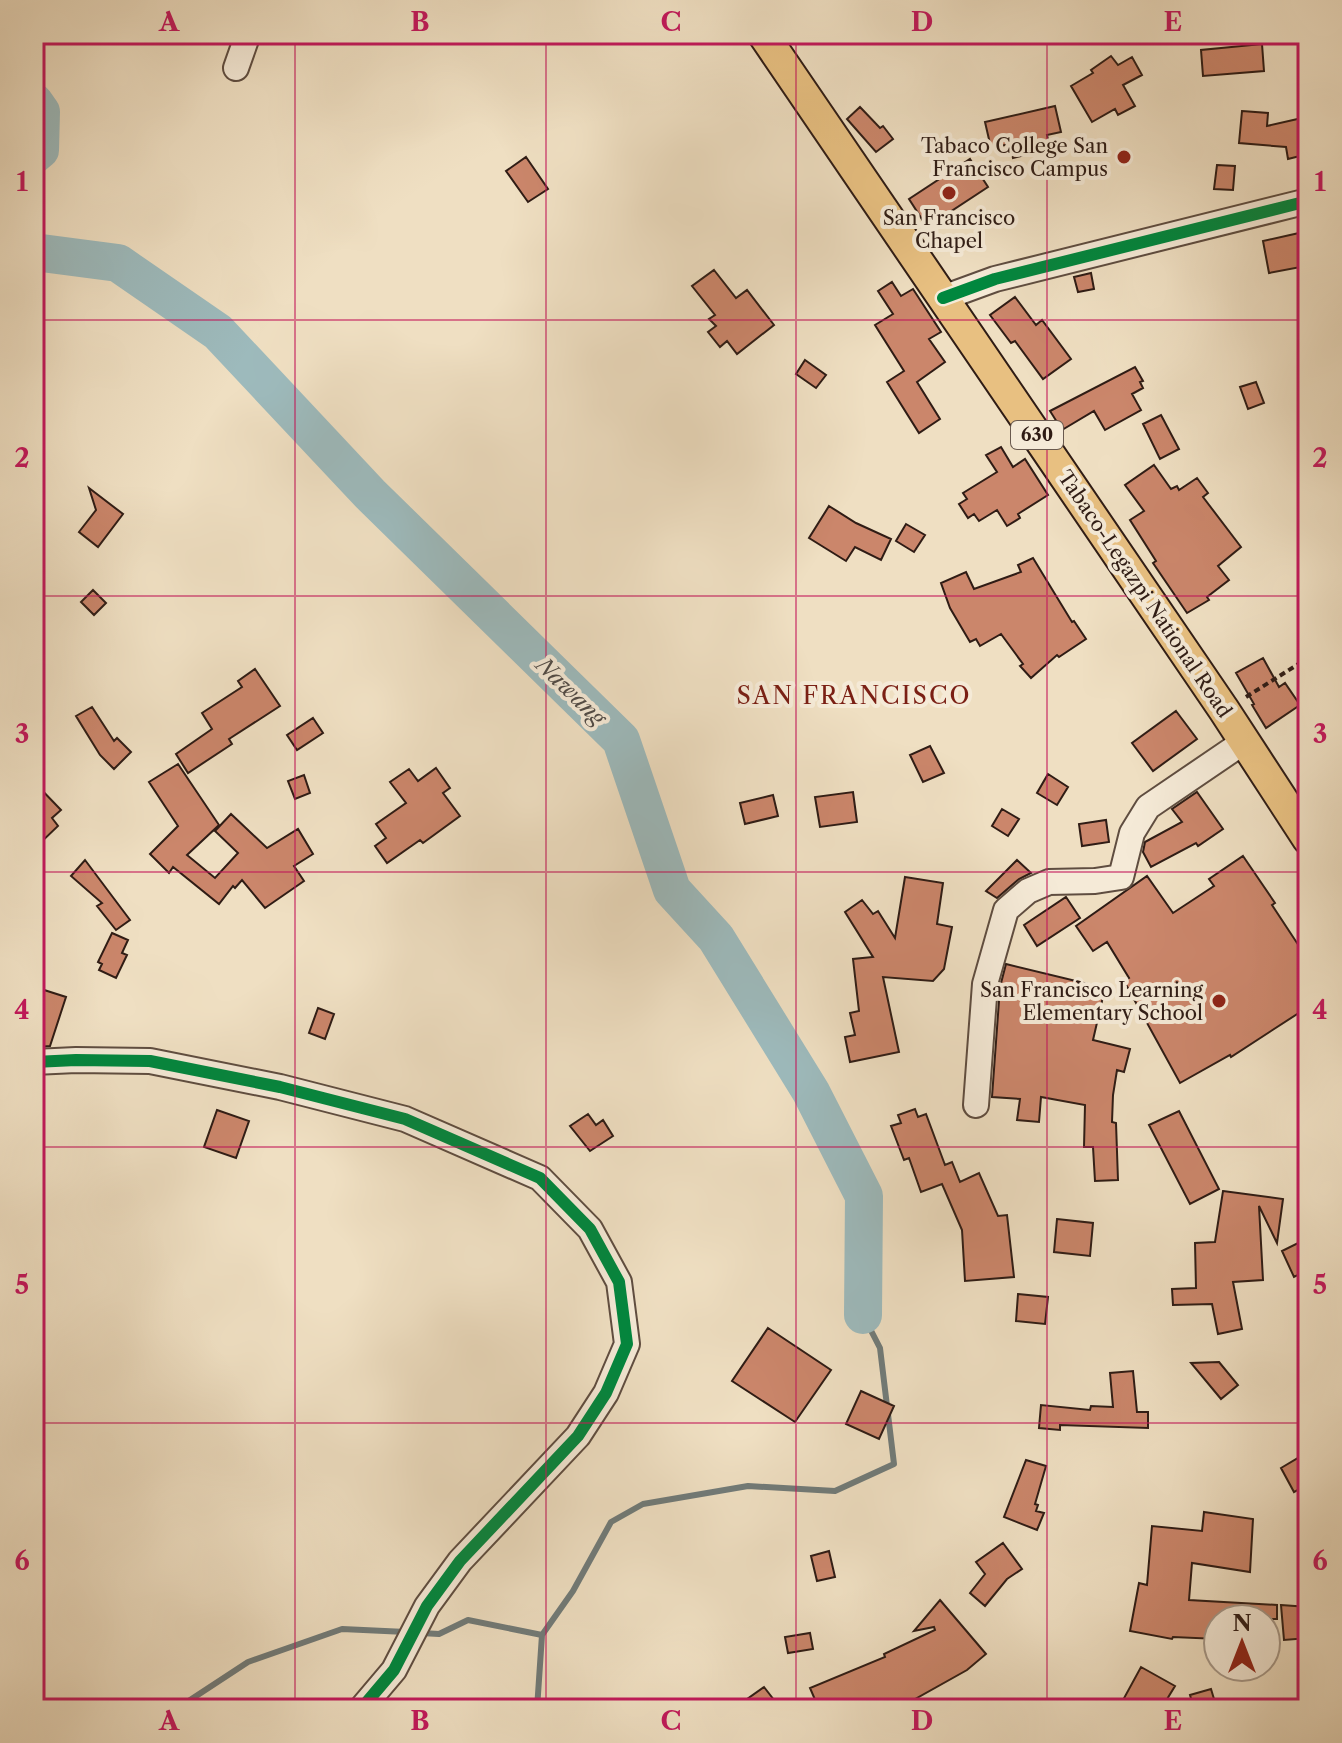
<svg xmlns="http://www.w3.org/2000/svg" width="1342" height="1743" viewBox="0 0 1342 1743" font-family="'Libre Caslon Text',serif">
	<rect width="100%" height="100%" fill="#efdfc2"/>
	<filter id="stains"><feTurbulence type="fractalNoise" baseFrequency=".0025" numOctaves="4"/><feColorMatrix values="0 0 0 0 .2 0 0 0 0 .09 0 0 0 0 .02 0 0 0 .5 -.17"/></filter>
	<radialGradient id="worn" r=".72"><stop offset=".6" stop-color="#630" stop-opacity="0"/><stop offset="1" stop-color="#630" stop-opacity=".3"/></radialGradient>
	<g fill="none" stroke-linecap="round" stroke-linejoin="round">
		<!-- stream -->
		<path stroke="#717b79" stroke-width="6" d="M 421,1633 L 439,1634 L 468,1620 L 542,1635 L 573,1591 L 611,1522 L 643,1504 L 748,1486 L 835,1491 L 894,1464 L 880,1348 L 863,1315
			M 184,1709 L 187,1702 L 248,1662 L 342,1629 L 406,1632
			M 537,1709 L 542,1635"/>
		<!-- river -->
		<path stroke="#9dbabc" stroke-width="38" d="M 34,102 L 41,112 L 40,150 L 34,155
			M 34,252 L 118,263 L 218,332 L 370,494 L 621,740 L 672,890 L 716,938 L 811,1092 L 864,1196 L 863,1315"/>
	</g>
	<!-- building -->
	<path fill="#cb866b" stroke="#2f1c15" stroke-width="2" d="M 1262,44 L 1264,71 L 1203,76 L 1201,50 Z
		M 1111,56 L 1118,65 L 1132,57 L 1142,75 L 1123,85 L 1135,106 L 1118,115 L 1115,109 L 1092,122 L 1071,86 L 1093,73 L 1091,70 Z
		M 1055,106 L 1061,132 L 1047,135 L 1050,149 L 1013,158 L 1010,144 L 991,148 L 985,122 Z
		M 860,107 L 880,128 L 883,126 L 893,139 L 876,152 L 847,119 Z
		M 1242,111 L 1268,113 L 1267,126 L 1302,118 L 1308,154 L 1288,159 L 1286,147 L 1239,143 Z
		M 526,157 L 548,189 L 528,202 L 506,171 Z
		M 970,159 L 988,187 L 927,227 L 909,199 Z
		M 1217,165 L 1235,166 L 1233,190 L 1214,189 Z
		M 1299,233 L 1306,266 L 1269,273 L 1263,241 Z
		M 714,270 L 736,298 L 747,290 L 774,325 L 737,354 L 727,341 L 720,347 L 708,332 L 716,326 L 709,319 L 715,315 L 692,286 Z
		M 1091,273 L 1094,289 L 1078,292 L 1074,277 Z
		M 892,282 L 901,296 L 913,289 L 941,332 L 929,339 L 945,362 L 917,382 L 940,419 L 919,433 L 887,382 L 904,371 L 875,325 L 893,314 L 878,291 Z
		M 1015,297 L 1036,325 L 1042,320 L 1071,359 L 1043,379 L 1015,341 L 1011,343 L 990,315 Z
		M 805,360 L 826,375 L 816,388 L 796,374 Z
		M 1135,367 L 1143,381 L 1140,382 L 1143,388 L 1132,394 L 1141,410 L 1105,430 L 1094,411 L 1062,430 L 1050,411 Z
		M 1256,382 L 1264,403 L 1248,409 L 1240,387 Z
		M 1161,415 L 1179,449 L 1160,459 L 1143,424 Z
		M 1001,447 L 1013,467 L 1025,459 L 1048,495 L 1018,514 L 1020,518 L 1007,526 L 997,510 L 979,521 L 974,514 L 968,518 L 959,504 L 967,499 L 963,493 L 997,472 L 986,455 Z
		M 1154,465 L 1171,489 L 1177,486 L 1179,490 L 1197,478 L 1208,493 L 1203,497 L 1241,547 L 1218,566 L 1229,580 L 1207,597 L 1209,600 L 1187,613 L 1153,563 L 1156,561 L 1130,520 L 1144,511 L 1125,485 Z
		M 89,488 L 123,514 L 98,547 L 79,532 L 96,510 Z
		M 829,506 L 856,523 L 891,539 L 881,560 L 855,547 L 846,561 L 809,538 Z
		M 906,524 L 925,535 L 914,552 L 896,541 Z
		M 1033,558 L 1072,622 L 1074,621 L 1086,639 L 1059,657 L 1057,655 L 1031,678 L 1020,666 L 1023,664 L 1001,634 L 980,646 L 976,639 L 970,642 L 950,608 L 941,583 L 966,572 L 974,589 L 1021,572 L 1018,565 Z
		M 93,590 L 106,603 L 94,615 L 81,602 Z
		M 1263,658 L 1279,687 L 1285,683 L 1300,705 L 1266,728 L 1252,705 L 1254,704 L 1236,673 Z
		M 255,669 L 280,706 L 229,739 L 232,744 L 188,773 L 176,754 L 212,729 L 202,713 L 242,687 L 238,681 Z
		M 92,707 L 114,741 L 117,738 L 131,752 L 114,769 L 100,755 L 76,716 Z
		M 1176,711 L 1197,739 L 1153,771 L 1132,743 Z
		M 313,718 L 323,733 L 297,750 L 287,735 Z
		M 930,746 L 944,773 L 923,782 L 910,755 Z
		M 178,764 L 219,825 L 187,855 L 215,878 L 238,853 L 215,831 L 231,814 L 267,848 L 298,829 L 313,854 L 294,866 L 304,881 L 265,908 L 242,880 L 235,888 L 233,886 L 219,904 L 173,867 L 169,873 L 150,854 L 178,826 L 149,782 Z
		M 436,768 L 450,788 L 443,793 L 460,816 L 423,843 L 420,840 L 387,863 L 375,846 L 386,838 L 376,824 L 406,803 L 390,782 L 409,769 L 418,781 Z
		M 1048,774 L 1068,787 L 1057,805 L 1037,793 Z
		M 304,775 L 310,793 L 295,799 L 288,781 Z
		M 34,782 L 61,810 L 52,818 L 58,826 L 34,849 Z
		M 853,792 L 857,822 L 820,827 L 815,797 Z
		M 1197,792 L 1223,829 L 1198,846 L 1196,843 L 1151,867 L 1143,852 L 1145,842 L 1182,822 L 1172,809 Z
		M 773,795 L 778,816 L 745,824 L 740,803 Z
		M 1002,809 L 1019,819 L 1008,836 L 992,826 Z
		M 1106,820 L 1109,842 L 1082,846 L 1079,824 Z
		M 1243,856 L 1275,903 L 1272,905 L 1303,952 L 1301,954 L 1308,964 L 1308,1007 L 1231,1057 L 1230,1055 L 1180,1083 L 1124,981 L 1129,978 L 1107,942 L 1093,951 L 1076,926 L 1147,876 L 1173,913 L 1214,886 L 1209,879 Z
		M 85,860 L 130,920 L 116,930 L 97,906 L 102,903 L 71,876 Z
		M 1017,860 L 1031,873 L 1019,879 L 997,898 L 986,891 Z
		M 905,877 L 943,883 L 937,924 L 952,927 L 944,969 L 933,981 L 883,977 L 899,1052 L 850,1062 L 845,1037 L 855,1035 L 850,1013 L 859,1011 L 853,959 L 873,957 L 845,912 L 862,900 L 873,914 L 878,911 L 895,938 Z
		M 1066,897 L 1080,918 L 1037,946 L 1024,925 Z
		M 112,933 L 128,940 L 122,953 L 127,955 L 116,978 L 99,970 L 102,964 L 98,962 Z
		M 1006,964 L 1105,988 L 1093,1040 L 1130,1049 L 1124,1072 L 1117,1070 L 1113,1095 L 1112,1122 L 1116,1123 L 1118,1180 L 1095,1181 L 1093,1147 L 1084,1147 L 1085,1105 L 1041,1097 L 1039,1122 L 1017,1120 L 1020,1099 L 992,1097 L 1000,987 Z
		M 41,989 L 66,997 L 50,1046 L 38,1047 L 34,1046 L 34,1013 Z
		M 318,1008 L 334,1014 L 325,1039 L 309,1033 Z
		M 915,1109 L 918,1117 L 926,1114 L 945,1165 L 952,1162 L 960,1182 L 979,1173 L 998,1216 L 1007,1215 L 1014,1277 L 965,1281 L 962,1230 L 942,1184 L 921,1192 L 909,1158 L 904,1160 L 891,1126 L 901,1123 L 898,1115 Z
		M 217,1110 L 249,1121 L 236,1158 L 204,1147 Z
		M 1179,1111 L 1219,1189 L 1190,1204 L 1149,1125 Z
		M 588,1114 L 596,1125 L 603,1120 L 613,1136 L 590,1151 L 570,1126 Z
		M 1223,1191 L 1283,1199 L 1277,1243 L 1259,1206 L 1263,1280 L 1233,1282 L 1242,1329 L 1218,1334 L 1212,1304 L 1173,1305 L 1172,1289 L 1196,1288 L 1195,1243 L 1215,1242 Z
		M 1057,1219 L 1093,1223 L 1090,1256 L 1054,1252 Z
		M 1308,1238 L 1308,1270 L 1294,1277 L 1282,1251 Z
		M 1018,1294 L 1048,1297 L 1045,1324 L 1016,1321 Z
		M 768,1328 L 831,1370 L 795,1422 L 732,1381 Z
		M 1219,1362 L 1238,1385 L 1221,1399 L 1191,1363 Z
		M 1133,1371 L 1137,1412 L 1148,1412 L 1148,1428 L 1060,1425 L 1060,1430 L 1039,1428 L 1041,1405 L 1090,1410 L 1091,1406 L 1113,1407 L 1110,1373 Z
		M 861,1391 L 894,1406 L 879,1439 L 846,1424 Z
		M 1298,1458 L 1308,1476 L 1308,1484 L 1294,1492 L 1281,1468 Z
		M 1026,1460 L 1046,1466 L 1035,1504 L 1038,1505 L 1036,1511 L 1044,1513 L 1037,1530 L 1004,1517 Z
		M 1204,1512 L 1253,1519 L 1250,1572 L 1192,1563 L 1189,1600 L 1277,1605 L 1277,1619 L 1218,1619 L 1218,1639 L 1173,1637 L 1172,1639 L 1130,1631 L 1139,1583 L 1147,1585 L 1152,1526 L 1202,1531 Z
		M 1003,1543 L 1022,1569 L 1007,1579 L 985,1606 L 970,1593 L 985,1574 L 976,1562 Z
		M 829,1551 L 835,1577 L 817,1581 L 811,1556 Z
		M 940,1600 L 986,1654 L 967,1670 L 910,1702 L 913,1709 L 819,1709 L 810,1688 L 885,1657 L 884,1654 L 935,1630 L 934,1627 L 914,1631 Z
		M 1281,1605 L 1308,1607 L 1308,1638 L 1284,1640 Z
		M 810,1633 L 813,1649 L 788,1653 L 785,1637 Z
		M 1141,1667 L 1175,1686 L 1161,1709 L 1139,1709 L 1123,1700 Z
		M 764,1687 L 781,1709 L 733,1709 Z
		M 1211,1689 L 1217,1709 L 1194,1709 L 1190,1695 Z"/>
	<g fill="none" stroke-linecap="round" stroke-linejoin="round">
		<!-- minor casing -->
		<g stroke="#5f4d40" stroke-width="28">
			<path id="minor" d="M 236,68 L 248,34
				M 943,298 L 995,279 L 1308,201
				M 34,1062 L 76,1060 L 150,1061 L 280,1087 L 405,1119 L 540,1178 L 590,1229 L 619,1282 L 627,1344 L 606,1393 L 578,1436 L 460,1561 L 427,1606 L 394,1670 L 361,1709
				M 976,1105 L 985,984 L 1006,910 L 1028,891 L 1049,882 L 1095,881 L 1121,877 L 1132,833 L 1148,807 L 1245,741"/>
		</g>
		<!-- major casing -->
		<g stroke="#2f1c15" stroke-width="34">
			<path id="major" d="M 763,34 L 1224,710 L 1308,839"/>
		</g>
		<!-- path -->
		<path stroke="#2f1c15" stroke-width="4" stroke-dasharray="6 4" stroke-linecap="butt" d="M 1246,697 L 1308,658"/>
		<!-- minor -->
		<use href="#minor" stroke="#f5ead7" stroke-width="24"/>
		<!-- major -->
		<use href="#major" stroke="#e8c081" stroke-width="30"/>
		<!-- cycleway casing -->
		<g stroke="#f5ead7" stroke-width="17">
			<path id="cycleway" d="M 943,298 L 995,279 L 1308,201
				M 34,1062 L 76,1060 L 150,1061 L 280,1087 L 405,1119 L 540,1178 L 590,1229 L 619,1282 L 627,1344 L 606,1393 L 578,1436 L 460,1561 L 427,1606 L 394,1670 L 361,1709"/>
		</g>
		<!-- cycleway -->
		<use href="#cycleway" stroke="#00873e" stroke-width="12"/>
	</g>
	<!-- grid -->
	<path fill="none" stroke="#c2185b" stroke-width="2" stroke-opacity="0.55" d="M 295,34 L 295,1709M 546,34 L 546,1709M 796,34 L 796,1709M 1047,34 L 1047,1709M 34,320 L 1308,320M 34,596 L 1308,596M 34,872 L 1308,872M 34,1147 L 1308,1147M 34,1423 L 1308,1423"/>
	<!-- markers -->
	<g fill="#8f2418" stroke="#f5ead7" stroke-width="3">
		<circle cx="1124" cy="157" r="8"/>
		<circle cx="949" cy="193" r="8"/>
		<circle cx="1219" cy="1001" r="8"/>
	</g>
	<g text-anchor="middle" stroke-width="8" stroke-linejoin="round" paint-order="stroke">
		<!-- shield labels -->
		<rect fill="#f5ead7" stroke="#6a5a4f" stroke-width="2" x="1011" y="421" width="52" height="28" rx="6"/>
		<g font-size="18" font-weight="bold" fill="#2f1c15">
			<text x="1037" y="441">630</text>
		</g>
		<!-- poi labels -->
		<g font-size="20" fill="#2f1c15" stroke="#f5ead7" text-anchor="end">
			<text x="1108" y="153">Tabaco College San<tspan x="1108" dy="23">Francisco Campus</tspan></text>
			<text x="949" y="225" text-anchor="middle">San Francisco<tspan x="949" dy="23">Chapel</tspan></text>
			<text x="1203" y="997">San Francisco Learning<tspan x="1203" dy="23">Elementary School</tspan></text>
		</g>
		<!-- street labels -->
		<g font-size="20" fill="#2f1c15" stroke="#f5ead7">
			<text transform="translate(1145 594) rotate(56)" y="7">Tabaco-Legazpi National Road</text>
		</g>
		<!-- water labels -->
		<g font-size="22" font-style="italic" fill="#504b47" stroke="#f5ead7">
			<text transform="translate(571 691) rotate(44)" y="8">Nawang</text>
		</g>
		<!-- quarter labels -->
		<g font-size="24" letter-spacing="2" fill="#7a1f14" stroke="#f5ead7">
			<text x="854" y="704">SAN FRANCISCO</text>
		</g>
	</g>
	<!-- margin -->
	<rect width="1342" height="1743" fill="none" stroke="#efdfc2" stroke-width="88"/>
	<!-- north arrow -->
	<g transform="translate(1242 1643)"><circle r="38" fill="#f5ead7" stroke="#a69889" stroke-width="2"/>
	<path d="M0-6L14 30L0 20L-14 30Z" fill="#8f2418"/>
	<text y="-12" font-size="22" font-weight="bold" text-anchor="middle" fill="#2f1c15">N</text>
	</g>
	<rect x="44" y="44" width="1254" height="1655" fill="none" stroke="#c2185b" stroke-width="3"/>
	<g font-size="26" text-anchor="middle" font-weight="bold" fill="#c2185b">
		<text x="169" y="31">A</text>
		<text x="420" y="31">B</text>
		<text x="671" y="31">C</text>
		<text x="922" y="31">D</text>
		<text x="1173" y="31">E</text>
		<text x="22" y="191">1</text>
		<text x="1320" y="191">1</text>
		<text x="22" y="467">2</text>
		<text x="1320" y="467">2</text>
		<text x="22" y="743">3</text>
		<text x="1320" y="743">3</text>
		<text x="22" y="1019">4</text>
		<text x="1320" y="1019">4</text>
		<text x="22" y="1294">5</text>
		<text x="1320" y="1294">5</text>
		<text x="22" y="1570">6</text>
		<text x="1320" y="1570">6</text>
		<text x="169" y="1730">A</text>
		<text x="420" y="1730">B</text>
		<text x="671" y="1730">C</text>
		<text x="922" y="1730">D</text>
		<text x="1173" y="1730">E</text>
	</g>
	<rect width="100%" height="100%" filter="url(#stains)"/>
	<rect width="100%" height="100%" fill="url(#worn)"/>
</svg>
